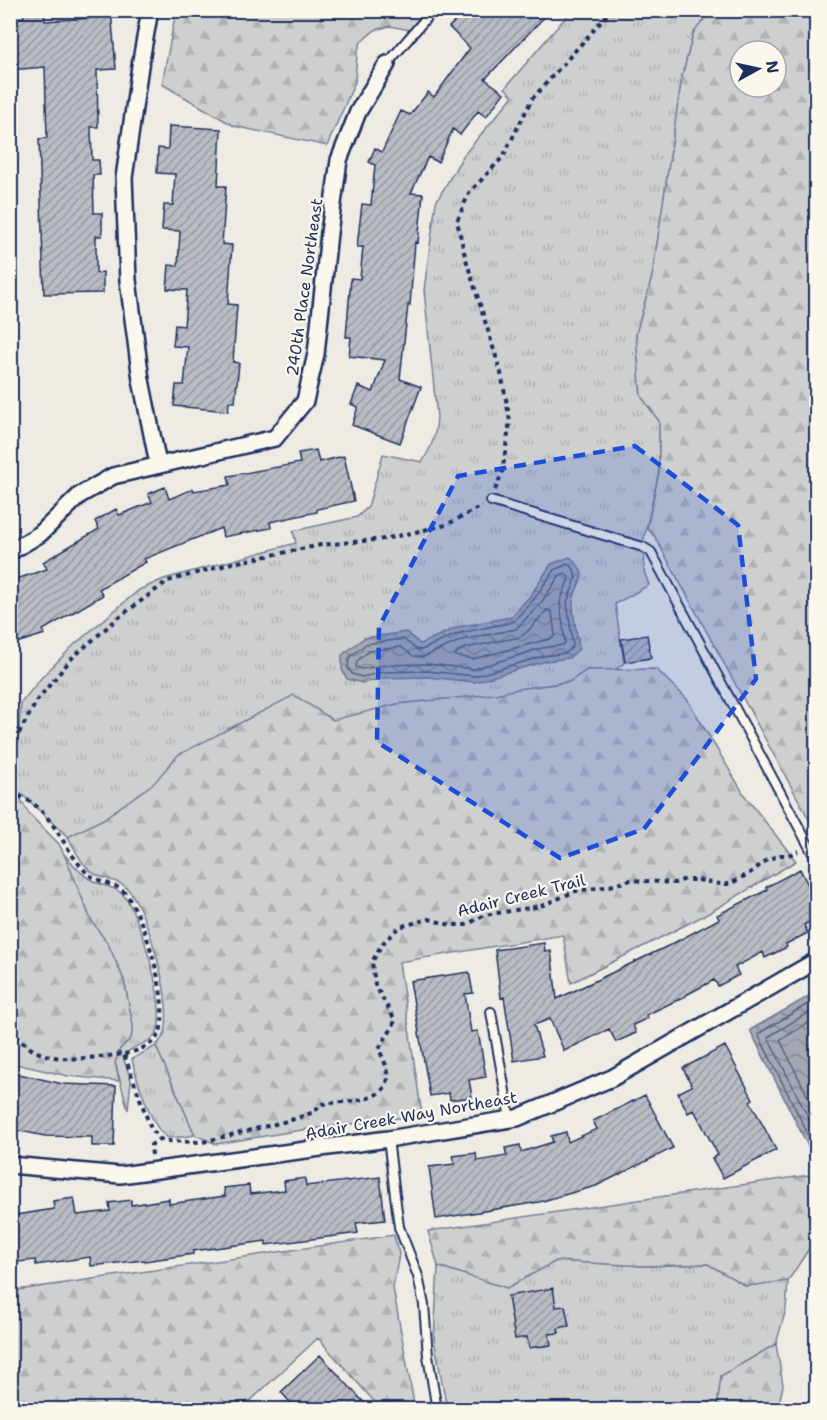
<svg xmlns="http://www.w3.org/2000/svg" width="827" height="1420" viewBox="0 0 827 1420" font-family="'Shantell Sans',sans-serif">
	<defs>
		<pattern id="grass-tufts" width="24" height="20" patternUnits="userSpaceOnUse" patternTransform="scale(1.5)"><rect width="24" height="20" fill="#cecfcf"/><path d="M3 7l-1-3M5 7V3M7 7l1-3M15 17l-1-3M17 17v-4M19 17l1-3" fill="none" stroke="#b0b2b4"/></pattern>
		<pattern id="forest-firs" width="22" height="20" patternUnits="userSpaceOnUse" patternTransform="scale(1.5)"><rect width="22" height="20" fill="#cecfcf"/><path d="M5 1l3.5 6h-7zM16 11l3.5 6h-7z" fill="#b0b2b4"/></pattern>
		<pattern id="water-waves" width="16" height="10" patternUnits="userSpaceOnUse" patternTransform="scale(1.5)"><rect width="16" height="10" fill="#a3a8b4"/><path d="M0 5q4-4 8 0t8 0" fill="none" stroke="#848996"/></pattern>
		<pattern id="building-hatch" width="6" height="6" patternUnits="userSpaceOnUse" patternTransform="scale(1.5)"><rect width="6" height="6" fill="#b9bcc3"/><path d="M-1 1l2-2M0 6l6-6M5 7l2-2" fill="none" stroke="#9699a2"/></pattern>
	</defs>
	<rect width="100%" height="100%" fill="#eeebe4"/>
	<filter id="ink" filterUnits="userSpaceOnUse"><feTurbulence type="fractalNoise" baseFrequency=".0167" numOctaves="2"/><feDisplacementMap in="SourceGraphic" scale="12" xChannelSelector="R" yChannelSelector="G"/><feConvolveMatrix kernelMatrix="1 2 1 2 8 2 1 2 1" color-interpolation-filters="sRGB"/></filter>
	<g filter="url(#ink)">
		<!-- grass -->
		<path fill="url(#grass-tufts)" stroke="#747f96" stroke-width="1.5" d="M 571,11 L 711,11 L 693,34 L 682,77 L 652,277 L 636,334 L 641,396 L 659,421 L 659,472 L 643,543 L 644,571 L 649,585 L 615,604 L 624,663 L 614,671 L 587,670 L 569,682 L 518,689 L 138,807 L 68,837 L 14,787 L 11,781 L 10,741 L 18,738 L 21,703 L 42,677 L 75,644 L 139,590 L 164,579 L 296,543 L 293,531 L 357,517 L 368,507 L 383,454 L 422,462 C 432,447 436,435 437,417 L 424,290 L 436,202 L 463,156 L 513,96 L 505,88 Z
			M 64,854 C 74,865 82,876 95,882 C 106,887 116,887 124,896 C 140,915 169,1012 156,1034 C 150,1045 133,1043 123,1057 L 131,1080 L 128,1110 L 115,1062 L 120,1049 L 131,1038 L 133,1026 L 124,980 L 108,944 L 91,920 Z
			M 156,1046 L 195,1135 C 187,1136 174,1139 167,1137 C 153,1132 135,1074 132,1059 Z
			M 556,1261 L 644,1266 L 708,1264 L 746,1286 L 788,1281 L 786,1309 L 776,1344 L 721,1376 L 717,1409 L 447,1409 L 434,1339 L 438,1266 L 507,1288 Z"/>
		<!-- forest -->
		<path fill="url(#forest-firs)" stroke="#747f96" stroke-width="1.5" fill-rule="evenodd" d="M 176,11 L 176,10 L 425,11 L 410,30 L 390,26 L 375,30 L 361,42 L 357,53 L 355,82 L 327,146 L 234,126 L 162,84 Z
			M 710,11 L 816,11 L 816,832 L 655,537 L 647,528 L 659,472 L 659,421 L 641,396 L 636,334 L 652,277 L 682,77 L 693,34 ZM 740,51 L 776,51 L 776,87 L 740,87 Z
			M 656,669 L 687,699 L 745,796 L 796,861 L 709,913 L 571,983 L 563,935 L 399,962 L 422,1115 L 295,1131 L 216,1144 L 195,1135 L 156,1046 C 158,1043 162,1039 164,1035 C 175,1006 148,912 128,889 C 120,880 106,880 95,874 C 82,867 75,849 68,837 L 103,819 L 154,783 L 178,755 L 294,695 L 333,720 L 397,704 L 495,694 L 518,689 L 569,682 L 587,670 Z
			M 11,781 L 29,814 L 59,844 L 64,854 L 91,920 L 108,944 L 124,980 L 133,1026 L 131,1038 L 120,1049 L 115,1062 L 119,1081 L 68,1076 L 11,1063 Z
			M 816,1174 L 816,1238 L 788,1281 L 746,1286 L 708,1264 L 644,1266 L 556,1261 L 507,1288 L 438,1266 L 428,1231 Z
			M 394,1235 L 399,1254 L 393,1288 L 415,1409 L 381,1409 L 318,1338 L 250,1401 L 201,1410 L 11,1409 L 11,1291 Z
			M 776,1344 L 783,1385 L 778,1409 L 717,1409 L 721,1376 Z"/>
		<!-- water -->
		<path fill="url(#water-waves)" stroke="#6d7892" stroke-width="1.5" d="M 570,557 C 593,577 576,580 573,602 C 572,614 578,636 579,649 L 569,658 L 546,661 L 475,682 L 427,677 L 384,678 L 362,683 L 347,679 L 342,670 L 342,655 L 364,638 L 406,632 L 420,644 L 458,627 L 511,617 L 531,595 L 551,564 Z
			M 816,992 L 816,1160 L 815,1160 L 750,1030 Z"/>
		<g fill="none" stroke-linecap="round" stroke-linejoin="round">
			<!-- shore -->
			<path stroke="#515f80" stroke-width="1.5" d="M 568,564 L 574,569 L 576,579 L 567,602 L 573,646 L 566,653 L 544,656 L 475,676 L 427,671 L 384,672 L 362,677 L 352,674 L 348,668 L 349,658 L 366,644 L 403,639 L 416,649 L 421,650 L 460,633 L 513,622 L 535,598 L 554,570 Z
				M 565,573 L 569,578 L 560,602 L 565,642 L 563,645 L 542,648 L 474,669 L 428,664 L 384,665 L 362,669 L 356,667 L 357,661 L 369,651 L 401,647 L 413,656 L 423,657 L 462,640 L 516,629 L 541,603 L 559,576 Z
				M 547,610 L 552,612 L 555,635 L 553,638 L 473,659 L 455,656 L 456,653 L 465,648 L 520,637 L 527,632 Z
				M 816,999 L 758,1034 L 816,1150
				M 816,1008 L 768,1037 L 816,1133
				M 816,1018 L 780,1040 L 816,1113"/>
		</g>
		<!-- building -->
		<path fill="url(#building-hatch)" stroke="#1b2f5e" stroke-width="1.5" d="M 23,10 L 44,10 L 45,21 L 91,18 L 90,10 L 111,10 L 116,69 L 97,70 L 98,127 L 91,127 L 92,160 L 99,160 L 100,175 L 93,175 L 94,213 L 102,213 L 102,236 L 96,236 L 96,273 L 103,272 L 103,293 L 44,294 L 39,139 L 47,138 L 45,67 L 10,70 L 10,18 L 24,17 Z
			M 466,10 L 551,10 L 485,79 L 504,93 L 486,117 L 478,111 L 460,135 L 453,129 L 438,162 L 428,157 L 411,193 L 423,194 L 418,243 L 415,242 L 410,305 L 408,305 L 400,379 L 421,387 L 400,443 L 352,425 L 358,407 L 351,404 L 358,386 L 373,392 L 385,360 L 349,356 L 351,337 L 346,337 L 351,278 L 360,279 L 363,247 L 357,247 L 362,204 L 371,205 L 375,165 L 369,162 L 375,148 L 382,152 L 401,111 L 410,115 L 428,92 L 434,97 L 470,48 L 449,27 Z
			M 169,126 L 221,129 L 218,186 L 226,186 L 222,244 L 232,245 L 228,304 L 237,305 L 233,362 L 239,363 L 235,402 L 229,402 L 228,411 L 174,406 L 176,385 L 184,385 L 188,347 L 173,346 L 175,325 L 184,326 L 187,290 L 167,289 L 169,265 L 178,266 L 180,231 L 162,230 L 164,205 L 173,205 L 175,174 L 157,173 L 158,148 L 168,149 Z
			M 316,450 L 319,462 L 344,456 L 354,501 L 317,509 L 317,512 L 270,522 L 271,528 L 223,537 L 221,528 L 144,559 L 146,562 L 99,589 L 103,595 L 43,630 L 45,634 L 10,645 L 10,581 L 47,569 L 43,562 L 99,529 L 95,521 L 116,509 L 119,515 L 152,502 L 148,494 L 165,487 L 169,499 L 193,489 L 194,491 L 230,485 L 228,476 L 300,463 L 298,453 Z
			M 647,635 L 651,658 L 625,662 L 621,639 Z
			M 800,869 L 816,901 L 816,918 L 804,925 L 808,933 L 786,944 L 787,947 L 765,958 L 763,952 L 735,967 L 739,975 L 718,986 L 714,980 L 686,995 L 686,996 L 646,1015 L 648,1018 L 633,1025 L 636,1033 L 616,1042 L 609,1029 L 564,1051 L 550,1019 L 534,1025 L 543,1056 L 514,1061 L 504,997 L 501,998 L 495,950 L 544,943 L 545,952 L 551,951 L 557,999 L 670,945 L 719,919 L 717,915 L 767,890 L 766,887 Z
			M 469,972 L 473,993 L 465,994 L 471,1032 L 478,1031 L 486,1077 L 469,1080 L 472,1097 L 450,1100 L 449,1093 L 430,1096 L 410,981 Z
			M 725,1046 L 753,1099 L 750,1101 L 776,1150 L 723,1178 L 712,1158 L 718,1155 L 694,1110 L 688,1113 L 678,1093 L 692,1086 L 683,1068 Z
			M 10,1072 L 63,1084 L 116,1086 L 114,1146 L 92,1146 L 92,1137 L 45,1136 L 10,1129 Z
			M 645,1095 L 673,1148 L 596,1186 L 539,1202 L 436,1219 L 429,1167 L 455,1164 L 453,1156 L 476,1153 L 477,1161 L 507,1156 L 505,1148 L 520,1145 L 521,1152 L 553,1142 L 551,1136 L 566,1132 L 568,1142 L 597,1129 L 593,1121 Z
			M 380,1177 L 385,1220 L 356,1223 L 358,1233 L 266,1245 L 266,1241 L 193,1251 L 193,1254 L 145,1261 L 144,1260 L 91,1266 L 90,1257 L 36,1265 L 35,1260 L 10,1263 L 10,1216 L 54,1209 L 53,1201 L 74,1198 L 77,1215 L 110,1211 L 109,1203 L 131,1200 L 131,1205 L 169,1199 L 169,1204 L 225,1196 L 224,1188 L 249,1185 L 250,1194 L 285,1190 L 284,1181 L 305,1178 L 306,1186 Z
			M 553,1288 L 556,1307 L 565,1306 L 569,1326 L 558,1328 L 559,1333 L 549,1334 L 551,1345 L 529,1348 L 527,1337 L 515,1339 L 508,1296 Z
			M 320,1355 L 371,1410 L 297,1410 L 281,1392 Z"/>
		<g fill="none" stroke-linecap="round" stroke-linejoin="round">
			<!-- service casing -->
			<g stroke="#1b2f5e" stroke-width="12">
				<path id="service" d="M 387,64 L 433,10
					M 491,501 L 643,547 L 651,552 L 816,859
					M 491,1012 L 510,1119
					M 388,1139 L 399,1227 L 418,1276 L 424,1305 L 428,1356 L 437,1410"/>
			</g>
			<!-- minor casing -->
			<g stroke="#1b2f5e" stroke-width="20">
				<path id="minor" d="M 150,10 L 140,66 L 124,178 L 128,280 L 141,380 L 158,464
					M 10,552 L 40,534 L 80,495 L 113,476 L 275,438 L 305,401 L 316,354 L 329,233 L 339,160 L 358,112 L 387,64
					M 10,1165 L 120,1175 L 388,1139 L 517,1118 L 612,1078 L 816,961"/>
			</g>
			<!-- path -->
			<path stroke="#1b2f5e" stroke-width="4" stroke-dasharray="4.5 4.5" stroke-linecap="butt" d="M 495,490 L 502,473 L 510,421 L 501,373 L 465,256 L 457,221 L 469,193 L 503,157 L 532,99 L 608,14 L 625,10
				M 10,735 L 19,733 L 38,699 L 72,658 L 118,618 L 168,581 L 233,563 L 321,545 L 384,539 L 446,525 L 482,506
				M 10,794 C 46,799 59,840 79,864 C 84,870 89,876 96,879 C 107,884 116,884 125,893 C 144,915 172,1006 159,1034 C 154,1045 136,1052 124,1054
				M 10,1028 C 16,1035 23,1043 30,1048 C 56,1065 96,1057 124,1054 L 151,1129 L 160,1139 L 165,1141 L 203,1142 L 291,1120 L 314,1112 L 322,1104 C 341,1101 387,1104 388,1077 C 389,1069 382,1057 379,1049 C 384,1038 392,1032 395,1020 L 375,985 L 372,962 L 382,944 L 399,927 L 429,919 L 450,925 L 466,925 L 485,915 L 541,906 L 576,891 L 610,886 L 631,880 L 674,883 L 683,880 L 698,880 L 720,884 L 730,884 L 750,873 L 767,860 L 780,855 L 788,855 L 798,851
				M 152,1155 L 151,1145 L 160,1139"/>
			<!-- service -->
			<use href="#service" stroke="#fbf7ec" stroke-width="8"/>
			<!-- minor -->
			<use href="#minor" stroke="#fbf7ec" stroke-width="15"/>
		</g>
	</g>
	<!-- marked area -->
	<path fill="#1d4ed8" fill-opacity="0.2" stroke="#1d4ed8" stroke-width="4.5" stroke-dasharray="12 8" stroke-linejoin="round" d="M 635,446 L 738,525 L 756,679 L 644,829 L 560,858 L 377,742 L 379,627 L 458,476 Z"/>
	<g text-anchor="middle" stroke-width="4.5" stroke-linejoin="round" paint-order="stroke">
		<!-- street labels -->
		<g font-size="16" fill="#1b2f5e" stroke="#fbf7ec">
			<text transform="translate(304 287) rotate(-82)" y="6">240th Place Northeast</text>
			<text transform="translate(521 895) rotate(-14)" y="6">Adair Creek Trail</text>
			<text transform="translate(411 1115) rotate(-10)" y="6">Adair Creek Way Northeast</text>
		</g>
	</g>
	<!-- margin -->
	<rect width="827" height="1420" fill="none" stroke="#fbf7ec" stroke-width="36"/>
	<rect x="18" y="18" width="791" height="1384" fill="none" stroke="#1b2f5e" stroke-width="2" filter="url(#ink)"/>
	<!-- north arrow -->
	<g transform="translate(758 69) rotate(82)"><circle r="28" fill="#fbf7ec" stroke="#a1a7b3" stroke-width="1.5"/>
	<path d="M0-4.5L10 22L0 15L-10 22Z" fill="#1b2f5e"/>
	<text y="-9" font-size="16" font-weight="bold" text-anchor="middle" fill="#1b2f5e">N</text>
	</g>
</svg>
